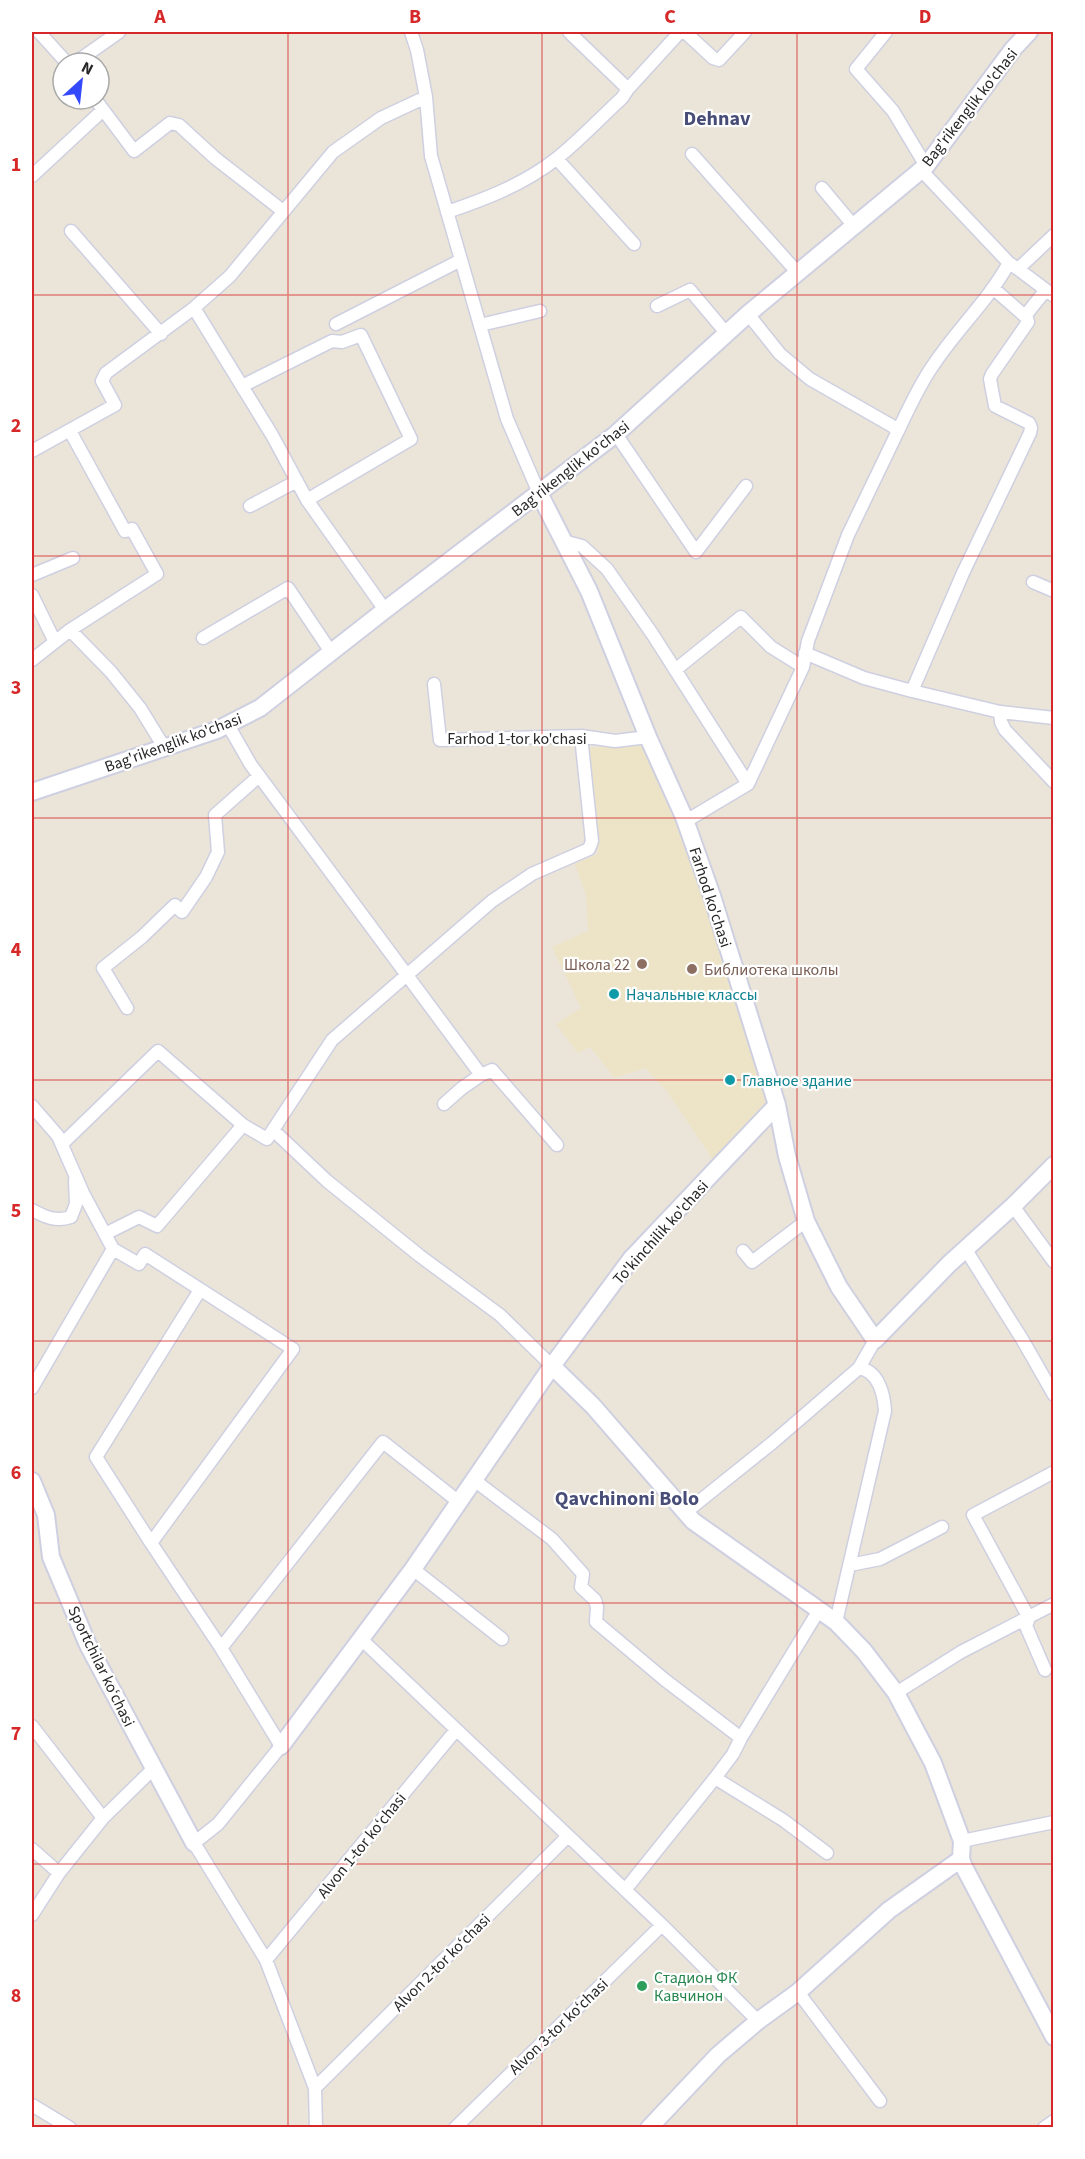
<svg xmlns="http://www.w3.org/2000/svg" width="1085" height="2159" viewBox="0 0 1085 2159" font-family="'Source Sans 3',sans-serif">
	<rect width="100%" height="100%" fill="#ebe4d8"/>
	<!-- education -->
	<path fill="#ede4c7" d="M 644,741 L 674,811 L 698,876 L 728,982 L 772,1106 L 714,1161 L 666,1090 L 645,1068 L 615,1078 L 590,1047 L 578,1053 L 556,1024 L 581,1008 L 552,947 L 588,931 L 586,895 L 575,864 L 598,854 L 586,749 Z"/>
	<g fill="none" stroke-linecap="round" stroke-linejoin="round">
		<!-- street casing -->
		<g stroke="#ced0e1" stroke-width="15">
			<path id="street" d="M 39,32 L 67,63
				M 411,32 L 417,50 L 426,97 L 431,156 L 507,419 L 539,493
				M 569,32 L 628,89 L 680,32
				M 685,32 L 713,58 L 719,60 L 745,32
				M 886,32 L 856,69 L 893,111 L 926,166
				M 75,63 L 119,32
				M 95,99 L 134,151 L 170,123 L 179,125 L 215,158 L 283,211
				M 692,154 L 797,272
				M 557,159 L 634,244
				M 32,176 L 103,110
				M 822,188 L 853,225
				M 447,212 C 486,199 524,184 556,159 C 579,141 600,118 622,98 L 628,89
				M 71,231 L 161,334
				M 1009,263 L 1018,269 L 1054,235
				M 1018,269 L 1054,296
				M 657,306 L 690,290 L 727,334
				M 194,308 L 272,435 L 307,500 L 385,610
				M 1025,316 L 1045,291
				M 336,324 L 461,260
				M 480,325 L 540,311
				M 242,386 L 332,341 L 342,342 L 361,335 L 411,439 L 307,500
				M 897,433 C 908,410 919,385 934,364 C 958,328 987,302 1009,263 L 921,170
				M 616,434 L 696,552 L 746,486
				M 32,451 L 115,405 L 102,381 L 106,373 L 194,308 L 230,276 L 333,152 L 381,118 L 426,97
				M 250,506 L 297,481
				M 563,541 L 582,546 L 607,569 L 653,635 L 748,784
				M 32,575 L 73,558
				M 1033,582 L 1054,591
				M 32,595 L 55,642
				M 70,630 L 111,672 L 140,708 L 164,747
				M 203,638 L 288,588 L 331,652
				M 805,653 L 864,678 L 912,691 L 1000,712 L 1054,718
				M 32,660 L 70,630 L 157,574 L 132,529 L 125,531 L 70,431
				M 675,670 L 741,617 L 771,647 L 803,667
				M 434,684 L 440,740 L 581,736 L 615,741 L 648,737
				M 912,691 L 963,573 L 1030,433 L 1031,428 L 1029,423 L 995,406 L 990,379 L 992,374 L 1028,322 L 1027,318 L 994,289
				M 1000,712 L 1001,722 L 1005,730 L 1054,782
				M 228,725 L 251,765 L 481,1075 L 492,1070 L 557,1145
				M 686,821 L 748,784 L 803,667 L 808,641 L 848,535 L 897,433 L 894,427 L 810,379 L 780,354 L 748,314
				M 127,1008 L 103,968 L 142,937 L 175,905 L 182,912 L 206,877 L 218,852 L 215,815 L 259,776
				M 444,1104 L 462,1088 L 481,1075
				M 32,1106 L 58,1136 L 83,1193 L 113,1249 L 139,1264 L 145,1254 L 293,1349 L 151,1543 L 221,1648 L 281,1746 L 218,1824 L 194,1843 L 266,1960 L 315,2088 L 316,2128
				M 274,1131 L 327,1181 L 420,1256 L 500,1315 L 552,1366
				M 62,1144 L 158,1051 L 243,1125 L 267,1139 L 332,1040 L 492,901 L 532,874 L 589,849 L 592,841 L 581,736
				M 1013,1206 L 1054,1262
				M 32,1210 C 45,1217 56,1222 71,1217 L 76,1204 L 75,1180
				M 105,1234 L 139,1217 L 157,1226 L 243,1125
				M 966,1250 L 1022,1339 L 1054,1395
				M 743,1251 L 752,1262 L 806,1221
				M 32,1388 L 113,1249
				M 474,1480 L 552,1539 L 583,1574 L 581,1587 L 595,1600 L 597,1607 L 596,1622 L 665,1680 L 741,1738 L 733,1754 L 715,1778 L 625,1890
				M 686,1512 L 772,1443 L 859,1368 L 875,1340
				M 151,1543 L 96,1457 L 200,1290
				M 850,1565 L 880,1559 L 942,1527
				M 413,1569 L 502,1639
				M 836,1622 L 885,1411 C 884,1395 879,1371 859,1368
				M 360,1638 L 662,1925 L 758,2021
				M 221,1648 L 383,1442 L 459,1502
				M 1045,1670 L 1026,1626 L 1029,1618 L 973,1515 L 1054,1472
				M 896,1693 L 961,1652 L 1054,1604
				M 32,1726 L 103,1818 L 59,1873 L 32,1915
				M 741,1738 L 819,1610
				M 715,1778 L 783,1820 L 827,1853
				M 103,1818 L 154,1768
				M 962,1841 L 1054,1822
				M 32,1849 L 59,1873
				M 266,1960 L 456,1730
				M 798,1992 L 880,2101
				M 315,2088 L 568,1836
				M 32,2105 L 70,2128
				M 455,2128 L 662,1925
				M 1044,2128 L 1054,2121"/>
		</g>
		<!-- secondary casing -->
		<g stroke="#ced0e1" stroke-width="20">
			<path id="secondary" d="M 539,493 L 589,591 L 648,737 L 684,817 L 712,896 L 777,1105 L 787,1156 L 806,1221 L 839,1287 L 875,1340 L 949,1264 L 1013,1206 L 1054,1165
				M 32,792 L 217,730 L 260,708 L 385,610 L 616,434 L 748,314 L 926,166 L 1013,49 L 1029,32
				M 552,1366 L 593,1406 L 693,1521 L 836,1622 L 864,1651 L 896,1693 L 933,1763 L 962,1841 L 961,1859 L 964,1867 L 1054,2037
				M 32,1481 L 46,1515 L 51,1557 L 88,1645 L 194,1843
				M 281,1746 L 413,1569 L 552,1366 L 631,1259 L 777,1105
				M 649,2128 L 718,2055 L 758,2021 L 798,1992 L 889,1910 L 961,1859"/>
		</g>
		<!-- street -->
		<use href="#street" stroke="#fff" stroke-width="12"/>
		<!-- secondary -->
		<use href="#secondary" stroke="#fff" stroke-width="16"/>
	</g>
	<!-- grid -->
	<path fill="none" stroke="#d62828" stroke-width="1.5" stroke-opacity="0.55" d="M 288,32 L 288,2128M 542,32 L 542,2128M 797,32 L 797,2128M 32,295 L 1054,295M 32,556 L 1054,556M 32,818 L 1054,818M 32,1080 L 1054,1080M 32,1341 L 1054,1341M 32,1603 L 1054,1603M 32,1864 L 1054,1864"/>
	<!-- markers -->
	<g fill="#8d6e63" stroke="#fff" stroke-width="2">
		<circle cx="642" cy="964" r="6"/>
		<circle cx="692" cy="969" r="6"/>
	</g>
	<g fill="#0f9aa8" stroke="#fff" stroke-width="2">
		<circle cx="614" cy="994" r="6"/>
		<circle cx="730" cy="1080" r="6"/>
	</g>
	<circle fill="#2e9e5b" stroke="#fff" stroke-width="2" cx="642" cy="1986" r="6"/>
	<g text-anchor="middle" stroke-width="4.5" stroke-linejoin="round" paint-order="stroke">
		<!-- street labels -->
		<g font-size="16" fill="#272727" stroke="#fff">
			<text transform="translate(969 107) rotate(-52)" y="6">Bag'rikenglik ko'chasi</text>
			<text transform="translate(570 468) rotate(-38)" y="6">Bag'rikenglik ko'chasi</text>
			<text x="517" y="744">Farhod 1-tor ko'chasi</text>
			<text transform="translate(173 742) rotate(-20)" y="6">Bag'rikenglik ko'chasi</text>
			<text transform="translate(711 897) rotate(72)" y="6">Farhod ko'chasi</text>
			<text transform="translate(660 1232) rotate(-48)" y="6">To'kinchilik ko'chasi</text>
			<text transform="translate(102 1666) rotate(64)" y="6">Sportchilar ko‘chasi</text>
			<text transform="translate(361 1845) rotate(-51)" y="6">Alvon 1-tor ko‘chasi</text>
			<text transform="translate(441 1962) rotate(-45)" y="6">Alvon 2-tor ko‘chasi</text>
			<text transform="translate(558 2026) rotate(-44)" y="6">Alvon 3-tor ko‘chasi</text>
		</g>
		<!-- education labels -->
		<g font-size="16" fill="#785e54" stroke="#fff" text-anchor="end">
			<text x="630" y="970">Школа 22</text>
			<text x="704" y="975" text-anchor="start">Библиотека школы</text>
		</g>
		<!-- culture labels -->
		<g font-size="16" fill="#0d838f" stroke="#fff" text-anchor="start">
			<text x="626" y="1000">Начальные классы</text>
			<text x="742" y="1086">Главное здание</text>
		</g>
		<!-- leisure labels -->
		<g font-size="16" fill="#27864d" stroke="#fff" text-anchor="start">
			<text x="654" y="1983">Стадион ФК<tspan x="654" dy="18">Кавчинон</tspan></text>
		</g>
		<!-- quarter labels -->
		<g font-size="20" font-weight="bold" fill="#484d78" stroke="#fff">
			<text x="717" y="125">Dehnav</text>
			<text x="627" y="1505">Qavchinoni Bolo</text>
		</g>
	</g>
	<!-- border -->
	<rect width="1085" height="2159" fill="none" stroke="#ffffff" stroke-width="66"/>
	<!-- north arrow -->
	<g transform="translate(81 81) rotate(27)"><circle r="28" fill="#ffffff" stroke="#a9a9a9" stroke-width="1.5"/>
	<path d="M0-4.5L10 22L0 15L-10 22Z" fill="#3449fc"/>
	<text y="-9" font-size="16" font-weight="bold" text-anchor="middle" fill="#272727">N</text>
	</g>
	<rect x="33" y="33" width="1019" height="2093" fill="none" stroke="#d62828" stroke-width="2"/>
	<g font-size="20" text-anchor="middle" font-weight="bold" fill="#d62828">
		<text x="160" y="23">A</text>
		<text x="415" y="23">B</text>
		<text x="670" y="23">C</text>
		<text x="925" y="23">D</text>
		<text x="16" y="171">1</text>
		<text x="16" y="432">2</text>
		<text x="16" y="694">3</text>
		<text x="16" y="956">4</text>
		<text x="16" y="1217">5</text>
		<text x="16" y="1479">6</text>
		<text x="16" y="1740">7</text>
		<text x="16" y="2002">8</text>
	</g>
</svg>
